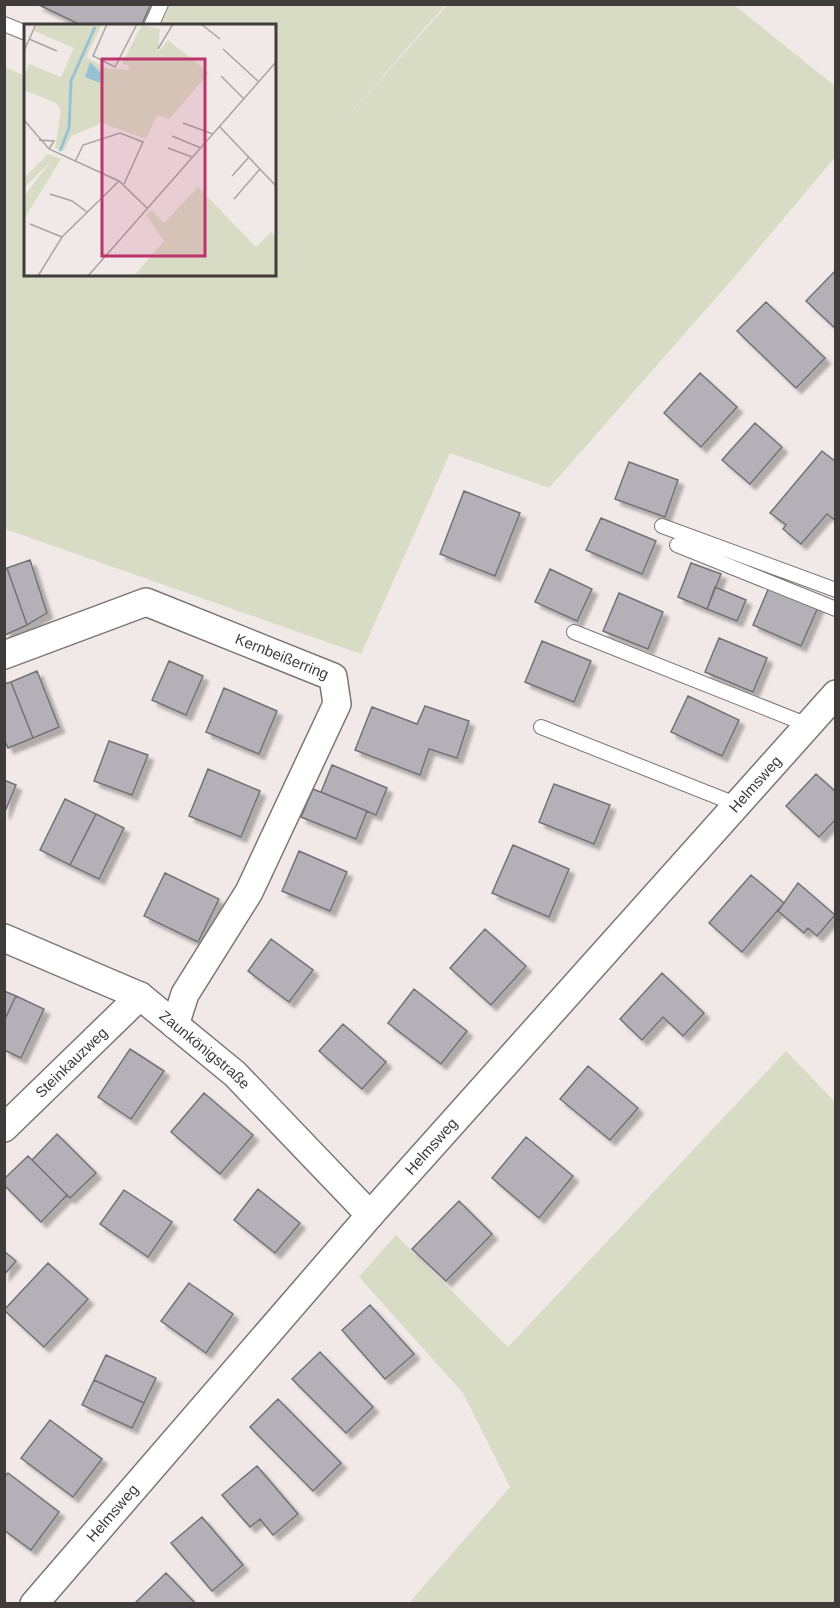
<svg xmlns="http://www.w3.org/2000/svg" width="840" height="1608" viewBox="0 0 840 1608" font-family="Helvetica,sans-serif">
	<defs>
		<filter id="shadow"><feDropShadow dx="5.5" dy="5.5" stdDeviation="1.5" flood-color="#0004"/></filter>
	</defs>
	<rect width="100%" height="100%" fill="#f0e9e7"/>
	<!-- green -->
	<path fill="#d9dcc4" d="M 168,5 L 445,5 L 332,134 L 447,5 L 734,5 L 835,86 L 835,157 L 737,274 L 549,488 L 450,453 L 361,654 L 5,529 L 5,67 L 25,76 L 26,274 L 274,274 L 274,26 L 160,25 Z
		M 786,1051 L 835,1102 L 835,1603 L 409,1603 L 510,1487 L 463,1393 L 359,1277 L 396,1235 L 508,1347 Z"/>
	<!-- building -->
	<path fill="#b3b1b7" stroke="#747277" stroke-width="1.5" filter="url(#shadow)" d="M 37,4 L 151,4 L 141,26 L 83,26 Z
		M 835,271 L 836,272 L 836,329 L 806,301 Z
		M 766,302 L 825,358 L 796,388 L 737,331 Z
		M 700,373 L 737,407 L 701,447 L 664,413 Z
		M 755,423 L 782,447 L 750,484 L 722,460 Z
		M 822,451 L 836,462 L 836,521 L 827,514 L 801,544 L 783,529 L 786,525 L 770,513 Z
		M 629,462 L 678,480 L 665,517 L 615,499 Z
		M 464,491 L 520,513 L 495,576 L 440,554 Z
		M 601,518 L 656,541 L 642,574 L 586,550 Z
		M 30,560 L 47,613 L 27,625 L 7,568 Z
		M 691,563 L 721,574 L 707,609 L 678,597 Z
		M 7,568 L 27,625 L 5,635 L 4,569 Z
		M 550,569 L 592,589 L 577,621 L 535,602 Z
		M 770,585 L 819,605 L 801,646 L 753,625 Z
		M 715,587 L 746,600 L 737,621 L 707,609 Z
		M 619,593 L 663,612 L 648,649 L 603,631 Z
		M 719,638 L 767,658 L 753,692 L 705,672 Z
		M 542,641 L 591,661 L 574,702 L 525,682 Z
		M 169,661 L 203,676 L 186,715 L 152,700 Z
		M 37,671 L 59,727 L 33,738 L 11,682 Z
		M 11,682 L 33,738 L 8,748 L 4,739 L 4,684 Z
		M 224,688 L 277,711 L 259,754 L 206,732 Z
		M 688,696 L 739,720 L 722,756 L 671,732 Z
		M 425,706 L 469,721 L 457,758 L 429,749 L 420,775 L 355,750 L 372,707 L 417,724 Z
		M 109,741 L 148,755 L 132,795 L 94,781 Z
		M 332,765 L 387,788 L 376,815 L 321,792 Z
		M 208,769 L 260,791 L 241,837 L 189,816 Z
		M 816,774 L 836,792 L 836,819 L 819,837 L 786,806 Z
		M 4,780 L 16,785 L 4,814 Z
		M 554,784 L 610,805 L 594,844 L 539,822 Z
		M 313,789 L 367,811 L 356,839 L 301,817 Z
		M 65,799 L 96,814 L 70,865 L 40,850 Z
		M 96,814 L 124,828 L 99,879 L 70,865 Z
		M 513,845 L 569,869 L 549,917 L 492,893 Z
		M 299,851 L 347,872 L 330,911 L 282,891 Z
		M 165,873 L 219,899 L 198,942 L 144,916 Z
		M 751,875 L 784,903 L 742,952 L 709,923 Z
		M 798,883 L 835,915 L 817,936 L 808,928 L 804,933 L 778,911 Z
		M 485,929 L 526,966 L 491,1005 L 450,968 Z
		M 271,939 L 313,970 L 289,1002 L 248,971 Z
		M 662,973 L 704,1013 L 683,1036 L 663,1017 L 642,1040 L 620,1019 Z
		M 414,989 L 467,1031 L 441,1064 L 388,1023 Z
		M 4,991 L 16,996 L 4,1021 Z
		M 16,996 L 44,1009 L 21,1058 L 4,1050 L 4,1021 Z
		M 343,1024 L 386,1062 L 362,1089 L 319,1051 Z
		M 130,1049 L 164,1071 L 131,1119 L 98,1097 Z
		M 588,1066 L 638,1108 L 610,1140 L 560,1099 Z
		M 204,1093 L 253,1135 L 220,1174 L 171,1132 Z
		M 57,1134 L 96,1173 L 70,1198 L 32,1160 Z
		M 526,1137 L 573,1176 L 539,1218 L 492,1178 Z
		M 28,1156 L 67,1195 L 41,1222 L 4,1185 L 4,1179 Z
		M 258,1189 L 300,1223 L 275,1253 L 234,1220 Z
		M 124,1190 L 172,1222 L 148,1257 L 100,1224 Z
		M 459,1201 L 492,1234 L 446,1281 L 412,1249 Z
		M 4,1251 L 16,1261 L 4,1275 Z
		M 48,1263 L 88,1299 L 44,1347 L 4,1310 Z
		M 189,1283 L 233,1314 L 206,1353 L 161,1321 Z
		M 370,1305 L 414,1354 L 385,1379 L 342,1330 Z
		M 320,1352 L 373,1407 L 346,1433 L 292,1379 Z
		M 106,1355 L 156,1378 L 144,1403 L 94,1380 Z
		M 94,1380 L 144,1403 L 132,1428 L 82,1405 Z
		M 278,1399 L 341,1463 L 313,1491 L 250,1427 Z
		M 50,1420 L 102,1459 L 73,1497 L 21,1458 Z
		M 257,1466 L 298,1514 L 273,1535 L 260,1519 L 250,1527 L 222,1495 Z
		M 8,1473 L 59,1512 L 31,1550 L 4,1530 L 4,1477 Z
		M 202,1517 L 243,1565 L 212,1591 L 171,1543 Z
		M 166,1573 L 196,1604 L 134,1604 Z"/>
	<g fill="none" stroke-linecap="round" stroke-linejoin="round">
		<!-- lane casing -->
		<g stroke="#7c7673" stroke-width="16">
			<path id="lane" d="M 4,24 L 26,33
				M 151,26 L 161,4
				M 662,526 L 836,590
				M 677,545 L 836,609
				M 574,632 L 808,725
				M 541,727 L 738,805"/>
		</g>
		<!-- street casing -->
		<g stroke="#7c7673" stroke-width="30">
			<g id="street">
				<path id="s1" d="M 4,655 L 146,602 L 333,677 L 337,704 L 249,892 L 185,994 L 175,1025"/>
				<path id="s2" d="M 4,938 L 140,996 L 235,1074 L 370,1215"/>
				<path id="s3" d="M 4,1128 L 140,996"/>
				<path id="s4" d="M 34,1604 L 370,1215 L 836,694"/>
			</g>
		</g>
		<!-- lane -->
		<use href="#lane" stroke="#fff" stroke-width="14"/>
		<!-- street -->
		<use href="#street" stroke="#fff" stroke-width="27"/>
	</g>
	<g text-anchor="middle" stroke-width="4.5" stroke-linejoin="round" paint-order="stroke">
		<!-- street labels -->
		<g font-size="15" fill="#3f3c3b" stroke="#fff">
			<text dy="5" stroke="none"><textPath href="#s1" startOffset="298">Kernbeißerring</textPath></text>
			<text dy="5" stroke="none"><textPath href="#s4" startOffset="1092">Helmsweg</textPath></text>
			<text dy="5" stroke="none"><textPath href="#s2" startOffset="232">Zaunkönigstraße</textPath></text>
			<text dy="5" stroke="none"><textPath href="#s3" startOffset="94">Steinkauzweg</textPath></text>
			<text dy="5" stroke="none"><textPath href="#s4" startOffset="606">Helmsweg</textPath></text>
			<text dy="5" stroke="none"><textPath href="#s4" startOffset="120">Helmsweg</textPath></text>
		</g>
	</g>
	<!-- overview -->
	<g transform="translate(24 24)">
		<rect width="252" height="252" fill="#f0e9e7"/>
		<path d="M 14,0 L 78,0 L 62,33 L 82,44 L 104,46 L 106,42 L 98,39 L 118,1 L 136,5 L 134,28 L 144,16 L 185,49 L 145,95 L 133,91 L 122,115 L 78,99 L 47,112 L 40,127 L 31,124 L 37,87 L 32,79 L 0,66 L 0,53 L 5,40 L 37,53 L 50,24 L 10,7 ZM 24,130 L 37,135 L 0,195 L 0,172 L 28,136 L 0,164 L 0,154 ZM 174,163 L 232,223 L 247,208 L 252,213 L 252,252 L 110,252 L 140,217 L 122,191 L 127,186 L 140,199 Z" fill="#d9dcc4"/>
		<path d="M 66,38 L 77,49 L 76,59 L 61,53 Z" fill="#98c2d4"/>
		<path fill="none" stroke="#98c2d4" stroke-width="3" d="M 36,127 L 45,104 L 47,57 L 71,3"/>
		<path fill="none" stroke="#a9a4a2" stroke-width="1.5" d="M 83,0 L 69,32 L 91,43 L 113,0M 177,0 L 196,15M 5,15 L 33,27M 134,25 L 149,0M 199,25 L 235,58M 0,27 L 12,0M 197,52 L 220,75M 0,96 L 25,125 L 95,157 L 123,184M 159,99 L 189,110M 196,103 L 252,162M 148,112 L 177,124M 15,116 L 30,117 L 25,125M 144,124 L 168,133M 51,138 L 59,121 L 96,109 L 119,118 L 100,160M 208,152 L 225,133M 26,170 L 48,177 L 63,188M 210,175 L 236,145M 6,200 L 38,213M 14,252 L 38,213 L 95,157M 64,252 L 252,38"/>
		<path fill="#bd336c" fill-opacity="0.15" stroke="#bd336c" stroke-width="3" d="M 78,35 L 181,35 L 181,232 L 78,232 Z"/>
		<rect width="252" height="252" fill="none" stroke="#3f3c3b" stroke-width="3"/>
	</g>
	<!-- border -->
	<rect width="840" height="1608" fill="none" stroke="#3f3c3b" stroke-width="12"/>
</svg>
